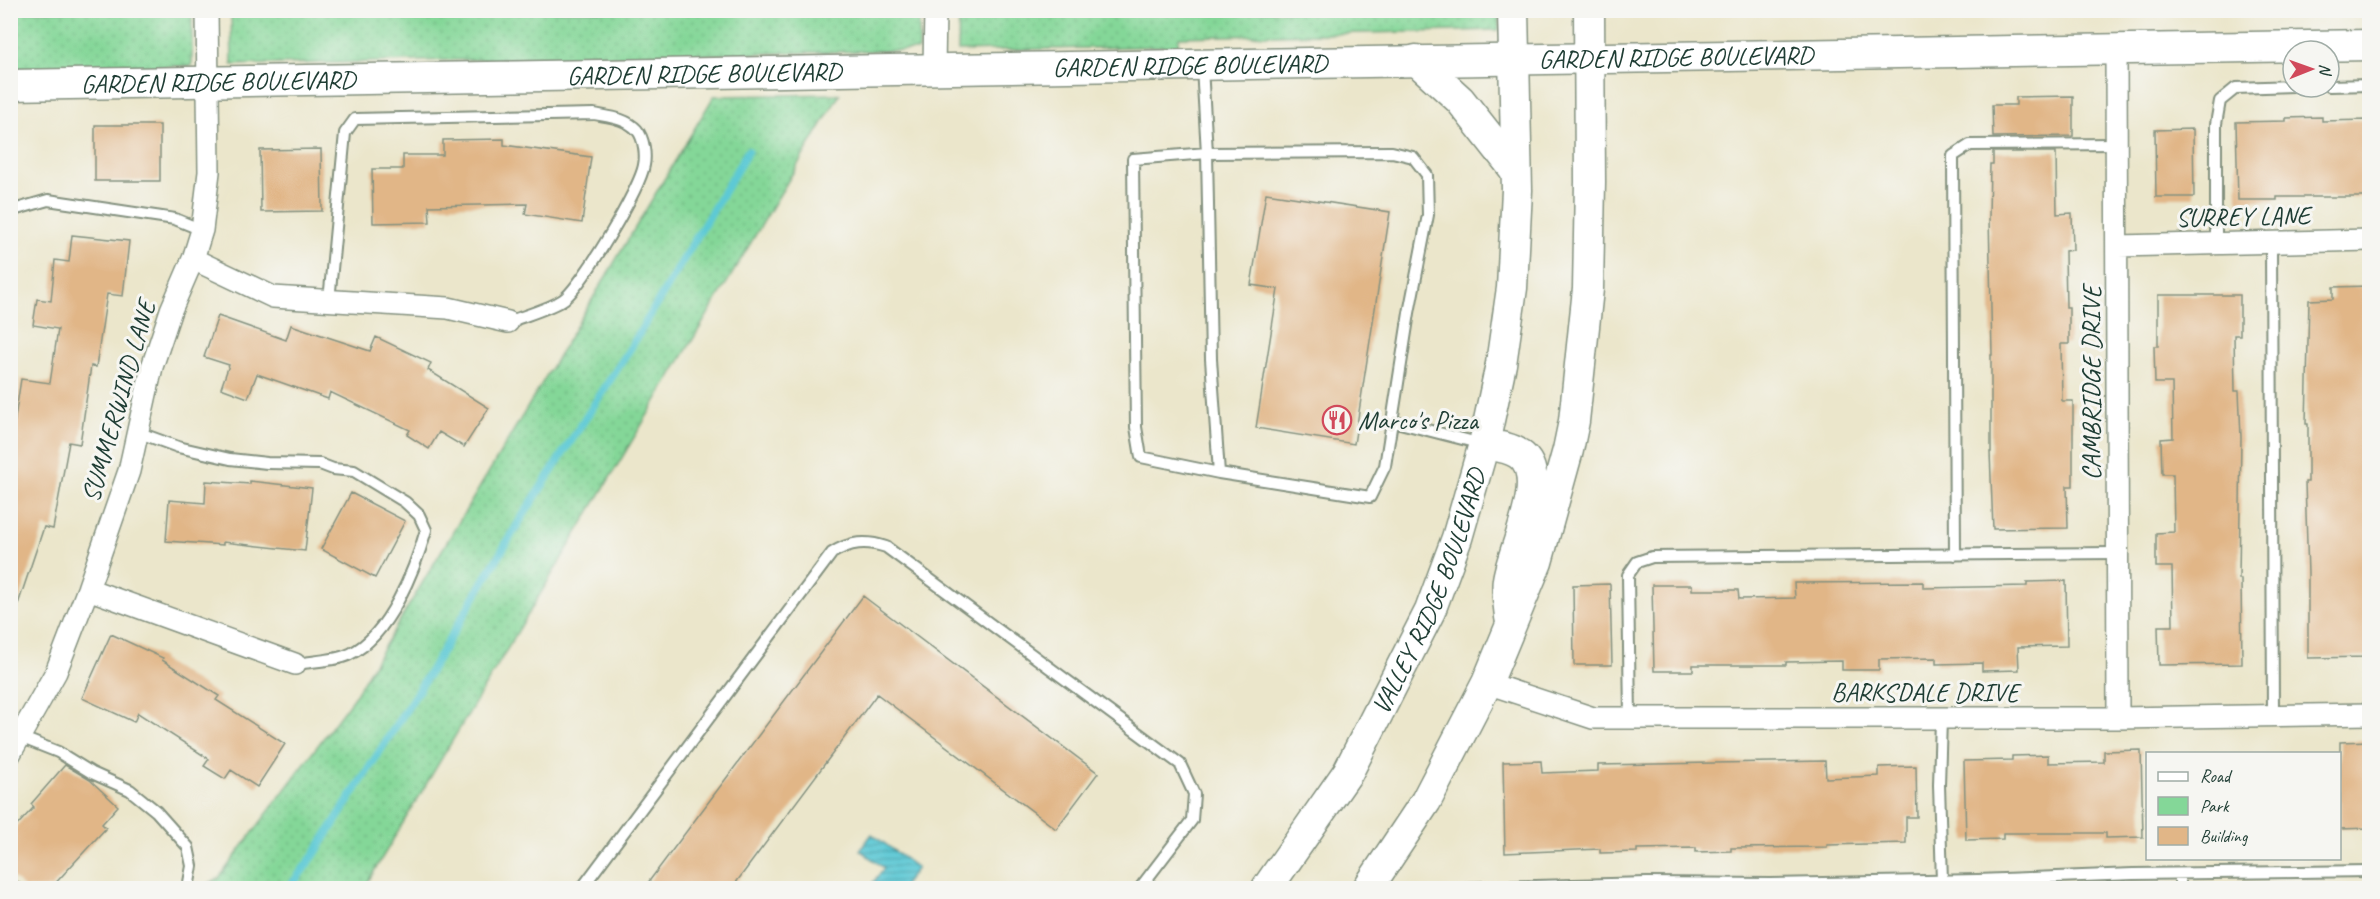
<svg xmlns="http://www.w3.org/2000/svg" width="2380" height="899" viewBox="0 0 2380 899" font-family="Caveat,sans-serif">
	<defs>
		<pattern id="green-dots" width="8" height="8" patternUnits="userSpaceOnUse" patternTransform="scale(1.5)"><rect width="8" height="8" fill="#84d798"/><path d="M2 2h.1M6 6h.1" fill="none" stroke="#72b984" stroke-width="1.8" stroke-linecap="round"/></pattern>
		<pattern id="water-rules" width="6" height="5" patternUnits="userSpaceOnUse" patternTransform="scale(1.5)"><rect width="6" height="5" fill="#5dc9d5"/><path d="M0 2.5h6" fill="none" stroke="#4ca4ae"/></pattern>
	</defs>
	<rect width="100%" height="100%" fill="#f6f6f2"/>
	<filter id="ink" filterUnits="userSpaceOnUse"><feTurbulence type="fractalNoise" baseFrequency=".0167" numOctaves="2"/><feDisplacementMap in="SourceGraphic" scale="12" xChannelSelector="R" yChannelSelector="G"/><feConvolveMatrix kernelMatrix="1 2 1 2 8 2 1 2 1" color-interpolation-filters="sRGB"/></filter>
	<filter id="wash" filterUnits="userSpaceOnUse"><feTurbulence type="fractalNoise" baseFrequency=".008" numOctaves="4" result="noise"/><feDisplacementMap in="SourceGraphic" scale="24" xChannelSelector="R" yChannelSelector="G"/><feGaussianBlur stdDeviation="1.35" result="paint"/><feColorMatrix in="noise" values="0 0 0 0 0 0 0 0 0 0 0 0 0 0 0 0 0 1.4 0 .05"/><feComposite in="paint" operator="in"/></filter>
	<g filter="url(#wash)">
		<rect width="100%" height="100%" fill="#ebe6cb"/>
		<!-- green -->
		<path fill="url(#green-dots)" stroke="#528a66" stroke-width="1.5" d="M 10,11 L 192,11 L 192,66 L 11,69 Z
			M 231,11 L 919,11 L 919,50 L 232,65 Z
			M 959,11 L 1499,11 L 1499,30 L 1179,37 L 1178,46 L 958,51 Z
			M 840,94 L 364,888 L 201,888 L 219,878 L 354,697 L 714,96 Z"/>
		<!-- water -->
		<path fill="url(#water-rules)" stroke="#3e8384" stroke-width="1.5" d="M 872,834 L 917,868 L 902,888 L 869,888 L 884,868 L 860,850 Z"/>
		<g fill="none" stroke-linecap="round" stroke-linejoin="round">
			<!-- stream -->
			<path stroke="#5dc9d5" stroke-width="8" d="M 289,888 L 314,855 L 428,675 L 519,522 L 631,347 L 748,151"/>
		</g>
		<g id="blocks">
			<!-- building -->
			<path fill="#e1b687" d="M 2073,96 L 2073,136 L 1993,137 L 1992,105 L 2016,105 L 2016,97 Z
				M 2322,117 L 2322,121 L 2368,120 L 2369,197 L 2277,197 L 2277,200 L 2238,200 L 2236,122 L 2286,121 L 2286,118 Z
				M 95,125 L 160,125 L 160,181 L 95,181 Z
				M 2193,129 L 2194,197 L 2156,197 L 2155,130 Z
				M 504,139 L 504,145 L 591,157 L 582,223 L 525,214 L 527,204 L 429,206 L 430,222 L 373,223 L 372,169 L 403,169 L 403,155 L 443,155 L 443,140 Z
				M 321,149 L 322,211 L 261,212 L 260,150 Z
				M 1993,152 L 2056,152 L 2057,214 L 2072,213 L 2073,250 L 2065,251 L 2066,307 L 2069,307 L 2069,344 L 2061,344 L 2062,401 L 2073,401 L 2073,486 L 2067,486 L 2068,528 L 1993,529 L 1990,452 L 1991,452 L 1991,355 L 1992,355 L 1989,217 L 1990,164 L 1993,164 Z
				M 1266,193 L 1390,212 L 1354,444 L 1256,428 L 1278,289 L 1251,285 Z
				M 72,235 L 129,241 L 123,296 L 107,294 L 96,367 L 91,366 L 80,444 L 69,442 L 53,529 L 44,527 L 14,616 L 10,615 L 10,451 L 21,379 L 50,383 L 58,329 L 33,325 L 37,299 L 51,301 L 55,260 L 69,262 Z
				M 2370,286 L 2370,657 L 2308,658 L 2308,574 L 2305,482 L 2308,482 L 2308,424 L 2306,424 L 2309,300 L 2333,299 L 2333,287 Z
				M 2158,295 L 2240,295 L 2240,335 L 2234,335 L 2235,391 L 2239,391 L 2241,437 L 2239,579 L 2241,579 L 2242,664 L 2159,665 L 2158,626 L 2173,626 L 2172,567 L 2156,567 L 2156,533 L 2174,532 L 2173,474 L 2162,474 L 2161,439 L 2173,438 L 2172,383 L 2155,383 L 2154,346 L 2158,346 Z
				M 218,316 L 286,340 L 291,325 L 370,351 L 376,337 L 431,363 L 428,370 L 489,408 L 464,447 L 439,432 L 429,449 L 407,435 L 410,430 L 330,392 L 328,399 L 257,374 L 248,398 L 221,388 L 229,365 L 204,357 Z
				M 206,481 L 250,484 L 250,481 L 312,488 L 305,551 L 223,542 L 223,545 L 166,541 L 169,500 L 205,503 Z
				M 351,493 L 405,521 L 375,578 L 321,549 Z
				M 2066,581 L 2067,646 L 2018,647 L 2019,670 L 1982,671 L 1982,663 L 1936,664 L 1936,658 L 1879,659 L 1879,670 L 1842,670 L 1842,661 L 1786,662 L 1786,665 L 1693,665 L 1693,671 L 1654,671 L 1652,585 L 1692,585 L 1692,590 L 1738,590 L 1739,599 L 1795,598 L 1794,583 L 1923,582 L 1923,588 L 2027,586 L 2027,582 Z
				M 1610,584 L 1612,665 L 1574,665 L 1573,585 Z
				M 863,596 L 1098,773 L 1056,829 L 877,694 L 732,888 L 644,888 Z
				M 111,634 L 163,658 L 162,660 L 219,696 L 216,700 L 285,744 L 257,787 L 231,770 L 225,779 L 204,766 L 209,759 L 138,713 L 134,722 L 82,698 Z
				M 2370,741 L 2370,828 L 2340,829 L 2340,742 Z
				M 2141,750 L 2143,837 L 2106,838 L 2106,833 L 2003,833 L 2003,839 L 1966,840 L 1964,761 L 2012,760 L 2012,756 L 2048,755 L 2048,763 L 2104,762 L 2104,751 Z
				M 1541,761 L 1542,773 L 1598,771 L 1598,765 L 1825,761 L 1826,778 L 1879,776 L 1879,767 L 1916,766 L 1917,817 L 1906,817 L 1906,843 L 1827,845 L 1827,847 L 1731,848 L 1731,851 L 1696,852 L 1696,848 L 1637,849 L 1637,852 L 1600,853 L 1600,849 L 1505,853 L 1503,762 Z
				M 65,765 L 90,780 L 118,806 L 102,824 L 106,828 L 51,888 L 25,888 L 10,875 L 10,833 L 34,807 L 31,804 Z"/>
		</g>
	</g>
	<g filter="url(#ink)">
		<use href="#blocks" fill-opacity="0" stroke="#859280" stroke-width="1.5"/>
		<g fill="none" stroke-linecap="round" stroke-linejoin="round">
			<!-- lane casing -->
			<g stroke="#859280" stroke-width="14">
				<path id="lane" d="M 1202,67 L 1207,153 L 1211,359 L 1219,473 L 1370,497 L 1385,466 L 1409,313 L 1428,215 L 1427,175 L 1413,157 L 1392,152 L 1207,153 L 1133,159 L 1136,427 L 1141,457 L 1219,473
					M 2329,86 L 2370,85
					M 10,211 L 48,200 L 175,219 L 202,230
					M 2271,242 L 2273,716
					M 2216,244 L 2216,124 L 2220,101 L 2236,88 L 2293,86
					M 329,301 L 345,133 L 355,119 L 594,114 C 609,117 626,118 637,130 C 644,138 646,155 644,165 C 640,189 583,284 564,299 C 552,308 523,316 508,322
					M 1392,421 L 1482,444
					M 137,432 L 178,447 L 230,459 L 267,463 L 320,464 L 333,469 L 354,471 L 405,502 L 419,515 L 426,530 C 415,569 389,636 350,654 C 337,661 311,661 295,664
					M 1955,555 L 1953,156 L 1970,145 L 2118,144
					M 1630,719 L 1628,575 L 1637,562 L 1652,557 L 2118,553
					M 1941,719 L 1939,785 L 1942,881
					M 20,737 L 58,752 L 92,773 L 130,790 L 156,811 L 188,847 L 192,866 L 188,888
					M 2180,874 L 2180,888
					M 582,888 L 832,553 C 850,542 866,540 886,547 L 1180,764 L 1194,794 L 1192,820 L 1140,888
					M 1463,888 L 1647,883 L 1770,884 L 1978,880 L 2133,874 L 2370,871"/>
			</g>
			<!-- street casing -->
			<g stroke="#859280" stroke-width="24">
				<path id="street" d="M 2116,49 L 2118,718
					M 934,68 L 935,10
					M 2118,246 L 2370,240
					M 193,259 L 273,297 L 448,308 L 508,322
					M 88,589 L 295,664
					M 1487,683 L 1593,718 L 2118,718 L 2370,714
					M 10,754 L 56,672 L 88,589 L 129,471 L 152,367 L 171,310 L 193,259 L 202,230 L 209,172 L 207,10"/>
			</g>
			<!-- secondary casing -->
			<g stroke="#859280" stroke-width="33">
				<g id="secondary">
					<path d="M 1416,60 L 1460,100 L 1516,171"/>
					<path id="s1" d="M 10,85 L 2370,45"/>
					<path d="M 1484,444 C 1495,446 1509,447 1519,454 C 1552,476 1512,549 1508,580 C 1506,591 1509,605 1510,617"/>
					<path id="s2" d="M 1267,888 L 1348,772 L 1430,611 L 1457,538 L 1484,444 L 1501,364 L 1512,288 L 1517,190 L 1513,10"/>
					<path d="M 1368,888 L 1426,801 L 1487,683 L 1537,562 L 1568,450 L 1574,421 L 1588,289 L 1590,182 L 1589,10"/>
				</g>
			</g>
			<!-- lane -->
			<use href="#lane" stroke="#fff" stroke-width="10"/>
			<!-- street -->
			<use href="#street" stroke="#fff" stroke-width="21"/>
			<!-- secondary -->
			<use href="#secondary" stroke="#fff" stroke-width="30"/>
		</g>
	</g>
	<!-- icons -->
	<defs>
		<g id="restaurant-ring" transform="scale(1.5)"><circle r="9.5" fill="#f6f6f2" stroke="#d1495b" stroke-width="1.5"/><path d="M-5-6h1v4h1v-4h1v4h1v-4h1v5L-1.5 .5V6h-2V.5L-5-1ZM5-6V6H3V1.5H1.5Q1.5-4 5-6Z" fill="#d1495b"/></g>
	</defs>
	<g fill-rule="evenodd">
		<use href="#restaurant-ring" x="1337" y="420"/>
	</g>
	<g text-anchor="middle" stroke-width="6" stroke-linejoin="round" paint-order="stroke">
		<!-- street labels -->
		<g font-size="26" fill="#1f3d34" stroke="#f6f6f2">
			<text dy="9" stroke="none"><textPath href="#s1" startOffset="1666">GARDEN RIDGE BOULEVARD</textPath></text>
			<text dy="9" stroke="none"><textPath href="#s1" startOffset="1180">GARDEN RIDGE BOULEVARD</textPath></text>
			<text dy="9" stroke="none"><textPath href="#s1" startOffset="694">GARDEN RIDGE BOULEVARD</textPath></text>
			<text dy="9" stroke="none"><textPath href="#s1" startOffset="208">GARDEN RIDGE BOULEVARD</textPath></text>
			<text transform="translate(2243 216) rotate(-1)" y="9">SURREY LANE</text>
			<text transform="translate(2091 383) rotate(-90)" y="9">CAMBRIDGE DRIVE</text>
			<text transform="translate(118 401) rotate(-74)" y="9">SUMMERWIND LANE</text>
			<text dy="9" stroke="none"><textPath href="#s2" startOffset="340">VALLEY RIDGE BOULEVARD</textPath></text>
			<text x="1925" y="701">BARKSDALE DRIVE</text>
		</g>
		<!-- poi labels -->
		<g font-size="26" fill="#1f3d34" stroke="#f6f6f2" text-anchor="start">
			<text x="1358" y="429">Marco's Pizza</text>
		</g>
	</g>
	<!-- margin -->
	<rect width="2380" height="899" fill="none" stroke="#f6f6f2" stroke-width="36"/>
	<!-- legend -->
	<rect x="2146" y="752" width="195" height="108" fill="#f6f6f2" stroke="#a0aca6" stroke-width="1.5"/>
	<rect x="2158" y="772" width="30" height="9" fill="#ffffff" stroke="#a0aca6" stroke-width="1.5"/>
	<text x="2200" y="782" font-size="18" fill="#1f3d34">Road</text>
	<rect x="2158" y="797" width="30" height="18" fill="#84d798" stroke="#a0aca6" stroke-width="1.5"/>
	<text x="2200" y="812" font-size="18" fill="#1f3d34">Park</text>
	<rect x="2158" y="827" width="30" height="18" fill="#e1b687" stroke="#a0aca6" stroke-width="1.5"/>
	<text x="2200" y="842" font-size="18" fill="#1f3d34">Building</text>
	<!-- north arrow -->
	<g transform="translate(2311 69) rotate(89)"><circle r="28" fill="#f6f6f2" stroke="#a0aca6" stroke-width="1.5"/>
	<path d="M0-4.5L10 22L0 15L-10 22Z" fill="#d1495b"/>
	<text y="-9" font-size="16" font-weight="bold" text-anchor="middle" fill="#1f3d34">N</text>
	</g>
</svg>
